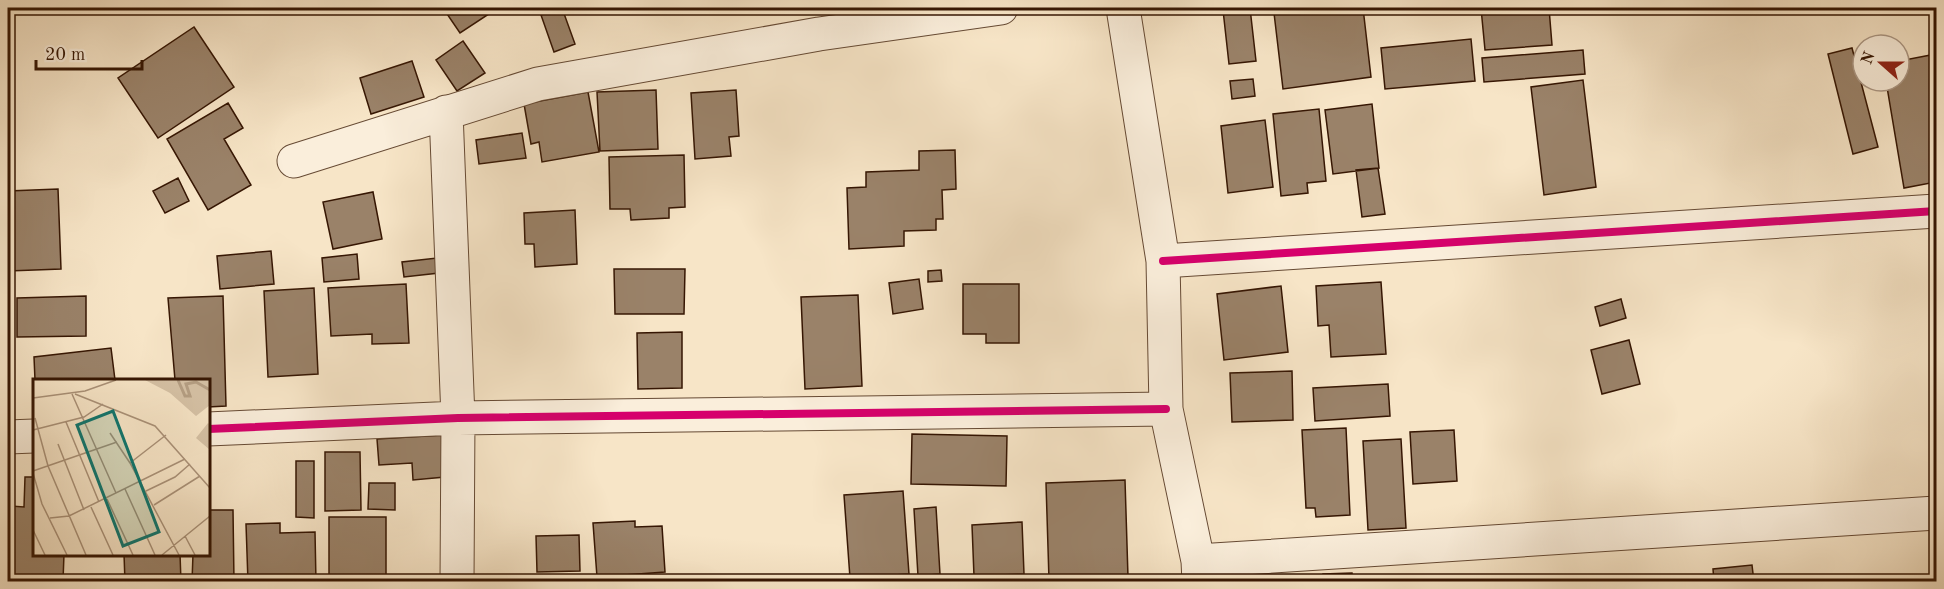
<svg xmlns="http://www.w3.org/2000/svg" width="1944" height="589" viewBox="0 0 1944 589" font-family="'Old Standard TT',serif">
	<rect width="100%" height="100%" fill="#f7e5c7"/>
	<filter id="stains"><feTurbulence type="fractalNoise" baseFrequency=".00333" numOctaves="4"/><feColorMatrix values="0 0 0 0 .2 0 0 0 0 .09 0 0 0 0 .02 0 0 0 .5 -.17"/></filter>
	<radialGradient id="worn" r=".72"><stop offset=".6" stop-color="#630" stop-opacity="0"/><stop offset="1" stop-color="#630" stop-opacity=".3"/></radialGradient>
	<!-- building -->
	<path fill="#9a8269" stroke="#361603" stroke-width="1.5" d="M 443,8 L 498,8 L 460,33 Z
		M 562,8 L 575,44 L 554,52 L 541,15 Z
		M 1250,8 L 1256,61 L 1229,64 L 1223,10 Z
		M 1316,8 L 1363,8 L 1371,77 L 1283,89 L 1274,13 Z
		M 1481,8 L 1549,8 L 1552,45 L 1485,50 Z
		M 194,27 L 234,87 L 158,138 L 118,78 Z
		M 1471,39 L 1475,81 L 1385,89 L 1381,48 Z
		M 463,41 L 485,73 L 457,91 L 436,60 Z
		M 1852,48 L 1878,147 L 1853,154 L 1828,54 Z
		M 1583,50 L 1585,74 L 1484,82 L 1482,58 Z
		M 1936,54 L 1936,182 L 1904,188 L 1886,81 L 1899,81 L 1899,61 Z
		M 412,61 L 424,97 L 371,114 L 360,78 Z
		M 1253,79 L 1255,96 L 1232,99 L 1230,81 Z
		M 1583,80 L 1596,187 L 1544,195 L 1531,87 Z
		M 656,90 L 658,149 L 600,151 L 597,92 Z
		M 736,90 L 739,136 L 729,137 L 731,156 L 695,159 L 691,93 Z
		M 588,92 L 599,152 L 542,162 L 539,142 L 531,144 L 524,104 Z
		M 228,103 L 243,128 L 224,139 L 251,185 L 208,210 L 167,139 Z
		M 1372,104 L 1379,168 L 1333,174 L 1325,110 Z
		M 1319,109 L 1326,181 L 1307,183 L 1308,193 L 1281,196 L 1273,114 Z
		M 1265,120 L 1273,187 L 1228,193 L 1221,126 Z
		M 522,133 L 526,158 L 479,164 L 476,140 Z
		M 955,150 L 956,189 L 942,190 L 943,219 L 936,219 L 936,230 L 904,231 L 904,246 L 849,249 L 847,188 L 866,187 L 866,172 L 919,170 L 919,151 Z
		M 684,155 L 685,207 L 669,208 L 669,218 L 631,220 L 630,209 L 610,209 L 609,157 Z
		M 1378,168 L 1385,214 L 1362,217 L 1356,170 Z
		M 178,178 L 189,201 L 165,213 L 153,191 Z
		M 58,189 L 61,269 L 8,271 L 8,191 Z
		M 373,192 L 382,239 L 333,249 L 323,202 Z
		M 575,210 L 577,264 L 535,267 L 534,244 L 525,244 L 524,213 Z
		M 271,251 L 274,284 L 220,289 L 217,256 Z
		M 357,254 L 359,279 L 324,282 L 322,258 Z
		M 437,258 L 439,273 L 404,277 L 402,262 Z
		M 614,269 L 685,269 L 684,314 L 615,314 Z
		M 941,270 L 942,281 L 928,282 L 928,271 Z
		M 919,279 L 923,309 L 893,314 L 889,283 Z
		M 1381,282 L 1386,354 L 1331,357 L 1329,325 L 1318,326 L 1316,286 Z
		M 406,284 L 409,343 L 372,344 L 372,334 L 331,336 L 328,288 Z
		M 963,284 L 1019,284 L 1019,343 L 986,343 L 986,334 L 963,334 Z
		M 1281,286 L 1288,352 L 1224,360 L 1217,294 Z
		M 314,288 L 318,374 L 268,377 L 264,291 Z
		M 858,295 L 862,386 L 805,389 L 801,297 Z
		M 86,296 L 86,336 L 17,337 L 17,298 Z
		M 223,296 L 226,406 L 208,407 L 208,380 L 175,380 L 168,298 Z
		M 1621,299 L 1626,318 L 1600,326 L 1595,307 Z
		M 682,332 L 682,388 L 638,389 L 637,333 Z
		M 1629,340 L 1640,384 L 1602,394 L 1591,350 Z
		M 111,348 L 115,380 L 35,380 L 34,357 Z
		M 1292,371 L 1293,420 L 1232,422 L 1230,373 Z
		M 1388,384 L 1390,416 L 1315,421 L 1313,388 Z
		M 1346,428 L 1350,515 L 1316,517 L 1315,508 L 1306,508 L 1302,430 Z
		M 1454,430 L 1457,481 L 1413,484 L 1410,432 Z
		M 912,434 L 1007,436 L 1006,486 L 911,484 Z
		M 442,435 L 445,477 L 413,480 L 412,463 L 379,465 L 377,439 Z
		M 1401,439 L 1406,528 L 1368,530 L 1363,441 Z
		M 325,452 L 360,452 L 361,510 L 325,511 Z
		M 296,461 L 314,461 L 314,518 L 296,517 Z
		M 25,477 L 34,477 L 34,554 L 64,554 L 63,581 L 8,580 L 8,537 L 10,537 L 11,506 L 24,507 Z
		M 1125,480 L 1128,577 L 1049,580 L 1046,483 Z
		M 369,483 L 395,483 L 395,510 L 368,509 Z
		M 903,491 L 909,574 L 850,578 L 844,495 Z
		M 936,507 L 940,574 L 918,576 L 914,509 Z
		M 208,510 L 233,510 L 234,582 L 192,582 L 193,554 L 208,554 Z
		M 329,517 L 386,517 L 386,582 L 329,582 Z
		M 635,521 L 635,527 L 662,526 L 665,572 L 597,577 L 593,523 Z
		M 1022,522 L 1024,574 L 974,576 L 972,525 Z
		M 280,523 L 280,533 L 315,532 L 316,582 L 248,582 L 246,524 Z
		M 579,535 L 580,571 L 537,572 L 536,536 Z
		M 124,554 L 180,554 L 181,582 L 125,582 Z
		M 1752,565 L 1754,582 L 1714,582 L 1713,569 Z
		M 1352,573 L 1353,582 L 1323,582 L 1323,574 Z
		M 1303,580 L 1303,582 L 1223,582 L 1223,581 Z"/>
	<g fill="none" stroke-linecap="round" stroke-linejoin="round">
		<!-- minor casing -->
		<g stroke="#664a34" stroke-width="35">
			<path id="minor" d="M 1123,8 L 1163,261 L 1166,409 L 1198,561 L 1199,582
				M 446,112 L 458,418 L 457,582
				M 294,161 L 538,84 L 819,34 L 1001,8
				M 1163,261 L 1936,211
				M 208,429 L 458,418 L 1166,409
				M 8,437 L 34,436
				M 1198,561 L 1936,513"/>
		</g>
		<!-- minor -->
		<use href="#minor" stroke="#faeedb" stroke-width="33"/>
		<!-- cycleway casing -->
		<g stroke="#faeedb" stroke-width="11">
			<path id="cycleway" d="M 1163,261 L 1936,211
				M 208,429 L 458,418 L 1166,409"/>
		</g>
		<!-- cycleway -->
		<use href="#cycleway" stroke="#d6006c" stroke-width="8"/>
	</g>
	<!-- overview -->
	<g transform="translate(33 379)">
		<rect width="177" height="177" fill="#f7e5c7"/>
		<path d="M 112,1 L 177,1 L 177,26 L 163,37 L 137,14 ZM 175,44 L 177,46 L 177,71 L 163,59 Z" fill="#d6c2a6"/>
		<path fill="none" stroke="#b59f84" stroke-width="3" d="M 145,1 L 152,17 L 157,17 L 153,5 L 163,3 L 177,11"/>
		<path fill="none" stroke="#aa9279" stroke-width="1.5" d="M 39,15 L 83,114M 42,15 L 122,47 L 177,109M 0,19 L 52,12 L 83,1M 2,39 L 15,87 L 53,176M 33,43 L 66,123M 0,51 L 51,38 L 70,25M 77,54 L 97,84 L 146,176M 25,65 L 51,131M 97,84 L 133,56M 0,92 L 84,63M 0,94 L 9,125 L 34,176M 92,110 L 122,176M 113,112 L 142,98 L 157,85M 74,120 L 100,176M 121,126 L 167,97M 58,128 L 80,176M 17,139 L 36,137 L 152,80M 0,151 L 12,176M 152,157 L 162,176M 129,176 L 177,137"/>
		<path fill="#0f766e" fill-opacity="0.15" stroke="#0f766e" stroke-width="3" d="M 80,32 L 126,153 L 90,167 L 44,46 Z"/>
		<rect width="177" height="177" fill="none" stroke="#361603" stroke-width="3"/>
	</g>
	<!-- margin -->
	<rect width="1944" height="589" fill="none" stroke="#f7e5c7" stroke-width="30"/>
	<rect x="9" y="9" width="1926" height="571" fill="none" stroke="#361603" stroke-width="3"/>
	<rect x="15" y="15" width="1914" height="559" fill="none" stroke="#361603" stroke-width="1.5"/>
	<!-- north arrow -->
	<g transform="translate(1881 63) rotate(291)"><circle r="28" fill="#faeedb" stroke="#ac9885" stroke-width="1.5"/>
	<path d="M0-4.5L10 22L0 15L-10 22Z" fill="#8f2418"/>
	<text y="-9" font-size="16" font-weight="bold" text-anchor="middle" fill="#361603">N</text>
	</g>
	<!-- scale -->
	<path d="M36 60v9h106v-9" fill="none" stroke="#361603" stroke-width="3"/>
	<text x="45" y="60" font-size="18" fill="#361603" stroke="#faeedb" stroke-width="4.5" paint-order="stroke">20 m</text>
	<rect width="100%" height="100%" filter="url(#stains)"/>
	<rect width="100%" height="100%" fill="url(#worn)"/>
</svg>
